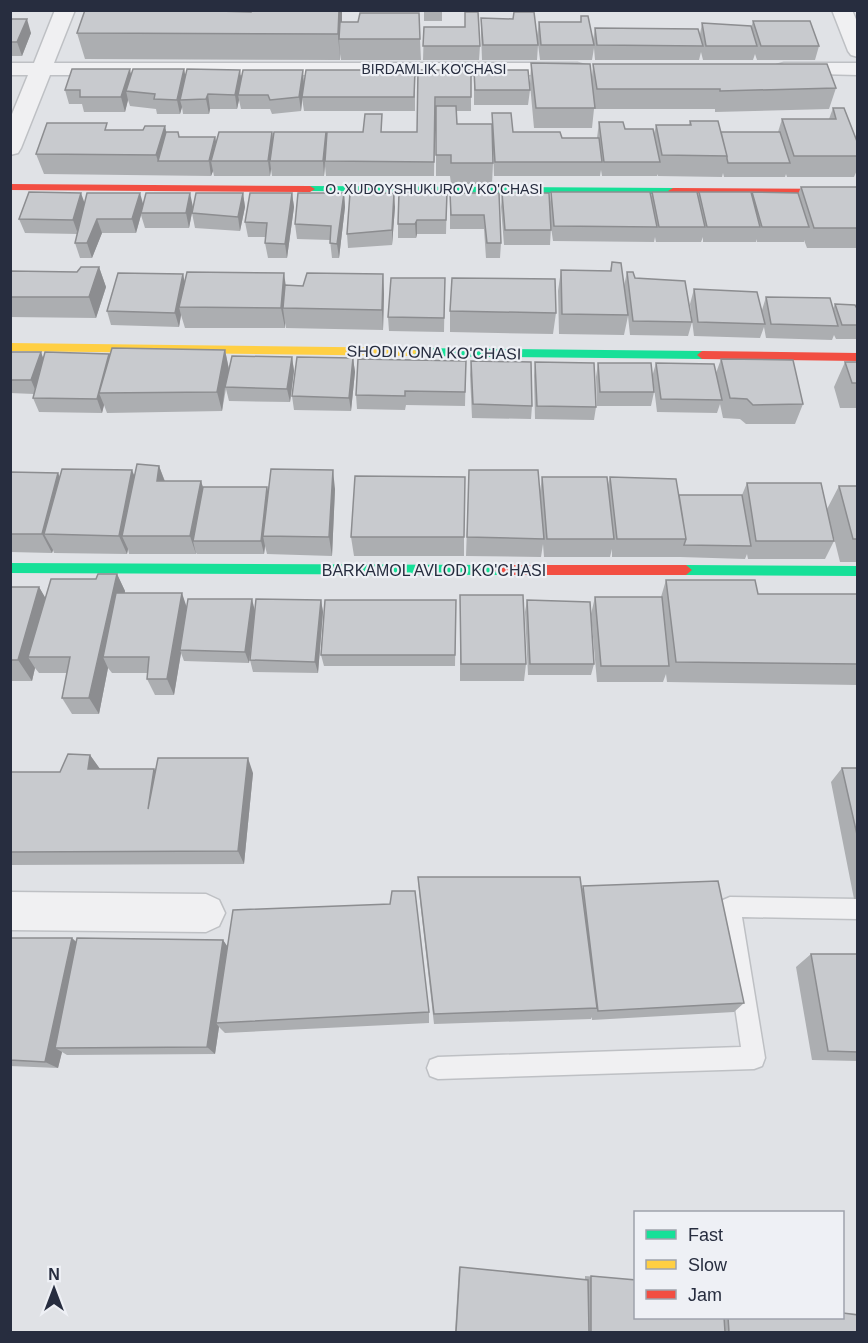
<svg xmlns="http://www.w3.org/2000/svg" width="868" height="1343" viewBox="0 0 868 1343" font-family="Arial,sans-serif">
	<rect width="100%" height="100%" fill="#e0e2e6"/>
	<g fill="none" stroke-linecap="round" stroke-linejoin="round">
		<!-- lane casing -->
		<g stroke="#bec0c4" stroke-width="3">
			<path id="lane" d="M 730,897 L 858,899 L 858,919 L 742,917 L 765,1058 L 762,1066 L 754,1069 L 438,1079 L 430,1076 L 427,1068 L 430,1060 L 438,1057 L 741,1047 L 720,907 L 723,900 Z"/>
		</g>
		<!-- street casing -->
		<g stroke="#bec0c4" stroke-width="3">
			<path id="street" d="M 55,10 L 75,10 L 54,63 L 577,63 L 584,65 L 587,69 L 584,73 L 577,75 L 50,75 L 21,148 L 18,153 L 10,155 L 10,119 L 28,75 L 10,75 L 10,63 L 34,63 Z
				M 832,10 L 852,10 L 858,24 L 858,57 L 851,55 L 848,51 Z
				M 784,63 L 858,63 L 858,75 L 777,73 L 774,69 L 777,65 Z
				M 10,892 L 206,894 L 219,900 L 225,913 L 219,926 L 206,932 L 10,930 Z"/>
		</g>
		<!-- lane -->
		<use href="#lane" fill="#f0f0f2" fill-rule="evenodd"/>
		<!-- street -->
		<use href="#street" fill="#f0f0f2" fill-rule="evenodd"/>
		<!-- fast -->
		<path fill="#16e098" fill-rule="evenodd" d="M 310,186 L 673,188 L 678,191 L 673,194 L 307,191 L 305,189 Z
			M 412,348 L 702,351 L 707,355 L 702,359 L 412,356 L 407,352 Z
			M 10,563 L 500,565 L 506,570 L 500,575 L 10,573 Z
			M 686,565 L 858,566 L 858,576 L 686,575 L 680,570 Z"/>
		<!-- slow -->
		<path fill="#ffcf43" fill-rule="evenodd" d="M 10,343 L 412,348 L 417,352 L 412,356 L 10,351 Z"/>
		<!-- jam -->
		<path fill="#f24e42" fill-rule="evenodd" d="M 10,184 L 310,186 L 315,189 L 310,192 L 10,190 Z
			M 673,188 L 858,189 L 858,195 L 670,193 L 668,191 Z
			M 702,351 L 858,353 L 858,361 L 702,359 L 697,355 Z
			M 500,565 L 686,565 L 692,570 L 686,575 L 500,575 L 494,570 Z"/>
	</g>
	<!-- wall -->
	<path fill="#acaeb1" d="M 251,10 L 342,10 L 342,22 L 420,39 L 421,60 L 341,60 L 340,54 L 340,60 L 85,59 L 77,33 L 251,12 Z
		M 424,10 L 442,10 L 442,21 L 424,21 Z
		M 465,12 L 480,46 L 479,60 L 423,60 L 424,27 L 465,27 Z
		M 481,18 L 538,45 L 537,60 L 482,60 L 481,33 Z
		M 10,19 L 31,33 L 22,56 L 10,56 Z
		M 753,21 L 819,46 L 815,60 L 757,60 L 755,54 L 753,60 L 703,60 L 701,52 L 699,60 L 595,60 L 594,48 L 592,60 L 540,60 L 537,36 L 539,22 L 593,40 L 595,28 L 700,34 L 702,23 L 751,28 Z
		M 531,63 L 592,77 L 593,64 L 836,88 L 829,109 L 715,112 L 715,109 L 594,109 L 592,128 L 534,128 L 530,84 Z
		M 184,69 L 185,76 L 304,83 L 415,70 L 415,111 L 304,111 L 302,98 L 301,111 L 272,114 L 270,109 L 241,109 L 239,100 L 237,109 L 210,109 L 209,114 L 183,114 L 182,107 L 180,114 L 157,114 L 156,109 L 130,106 L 128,100 L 125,112 L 84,112 L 82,104 L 69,104 L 65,90 L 131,75 Z
		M 418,70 L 471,97 L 471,111 L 457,111 L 457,124 L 492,127 L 492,113 L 513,132 L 562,138 L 597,138 L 599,122 L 625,129 L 654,134 L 656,125 L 689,125 L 690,121 L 721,132 L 778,132 L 782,119 L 829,119 L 833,108 L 858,144 L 858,168 L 854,177 L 787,177 L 786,174 L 785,177 L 724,177 L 723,173 L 722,177 L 658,176 L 658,174 L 657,176 L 602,176 L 601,170 L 600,176 L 494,176 L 493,146 L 493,163 L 492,184 L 451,184 L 450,176 L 436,176 L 436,111 L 435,111 L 434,176 L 326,176 L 325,166 L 324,176 L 272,176 L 271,169 L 270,176 L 214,176 L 213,171 L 211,176 L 44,174 L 36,154 L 109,130 L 143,130 L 165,126 L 166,132 L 179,137 L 215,137 L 216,142 L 272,132 L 273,139 L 326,142 L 383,132 L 417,132 Z
		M 474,70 L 530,90 L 528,105 L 474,105 Z
		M 801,187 L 858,187 L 858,248 L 807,248 L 804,240 L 804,242 L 757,242 L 757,239 L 756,242 L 703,242 L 703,237 L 701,242 L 656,242 L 655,237 L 654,242 L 553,241 L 551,227 L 550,245 L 504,245 L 501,207 L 502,193 L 550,202 L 551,192 L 651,197 L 652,192 L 698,196 L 699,192 L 751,195 L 752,192 L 798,194 Z
		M 243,193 L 245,207 L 240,231 L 195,228 L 192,213 L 189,228 L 145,228 L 141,215 L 136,233 L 102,233 L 92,258 L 80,258 L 75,243 L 78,234 L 25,233 L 19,219 L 85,204 L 143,205 L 193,207 Z
		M 292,193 L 294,207 L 287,258 L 268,258 L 265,243 L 266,237 L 248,237 L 245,222 Z
		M 344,193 L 345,207 L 339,258 L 332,258 L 330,240 L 297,239 L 295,224 Z
		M 447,193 L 446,234 L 417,234 L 416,238 L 398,238 L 398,224 Z
		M 450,193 L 499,193 L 501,243 L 500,258 L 486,258 L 484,229 L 450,229 Z
		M 395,207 L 392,245 L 348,248 L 347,234 Z
		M 612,262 L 624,286 L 627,272 L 692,322 L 688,336 L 630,335 L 628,316 L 624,335 L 559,334 L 558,291 L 561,270 L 610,271 Z
		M 99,267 L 106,287 L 96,318 L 10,317 L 10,271 L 77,272 Z
		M 183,274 L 185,283 L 303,286 L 383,274 L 384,294 L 383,330 L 286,328 L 285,323 L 285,328 L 185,328 L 181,315 L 179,327 L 111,325 L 107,311 Z
		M 445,278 L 444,332 L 389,331 L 388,317 Z
		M 694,289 L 762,310 L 766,297 L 833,309 L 835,304 L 858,310 L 858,339 L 836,339 L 834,335 L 832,340 L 766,338 L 764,327 L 760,338 L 694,336 L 690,304 Z
		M 450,311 L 556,313 L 553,334 L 450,332 Z
		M 225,350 L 229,369 L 292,357 L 294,371 L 290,402 L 229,401 L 226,389 L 222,411 L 107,413 L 104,405 L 102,413 L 39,412 L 33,398 L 34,394 L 10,393 L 10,352 L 41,352 L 43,359 L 109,354 Z
		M 353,358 L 355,372 L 351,411 L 294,410 L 292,396 Z
		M 721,359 L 803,404 L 795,424 L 746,424 L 740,419 L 723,418 L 720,404 L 717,413 L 657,412 L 653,379 L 654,392 L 651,406 L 597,406 L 596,377 L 598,363 L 652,377 L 656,363 L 716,373 Z
		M 466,361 L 465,406 L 406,405 L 405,410 L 357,409 L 356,395 Z
		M 471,361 L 532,406 L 531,419 L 472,418 L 470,375 Z
		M 535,362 L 596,407 L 594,420 L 535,419 L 534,376 Z
		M 845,362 L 858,362 L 858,408 L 840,408 L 834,387 Z
		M 159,466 L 165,481 L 201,481 L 203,488 L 268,491 L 335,489 L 332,556 L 267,554 L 265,546 L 264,554 L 197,554 L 197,553 L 196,554 L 129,554 L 128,549 L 127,554 L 54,553 L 53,550 L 52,553 L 10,552 L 10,472 L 60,477 L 134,475 Z
		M 469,470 L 540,492 L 542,477 L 608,485 L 610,477 L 679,495 L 742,495 L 747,483 L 827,509 L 839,486 L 858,486 L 858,562 L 840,562 L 833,534 L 834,541 L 825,559 L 748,559 L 747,554 L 745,559 L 680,557 L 612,557 L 612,549 L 610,557 L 544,557 L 543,544 L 541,557 L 466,556 Z
		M 351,537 L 464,537 L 464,556 L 354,556 Z
		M 117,574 L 125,591 L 125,593 L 186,607 L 255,610 L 321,600 L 323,612 L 318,673 L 253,672 L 250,660 L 252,637 L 249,663 L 184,661 L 181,653 L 174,695 L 155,695 L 147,679 L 148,673 L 112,673 L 108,668 L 99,714 L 72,714 L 62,698 L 67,673 L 39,673 L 35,668 L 32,681 L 10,681 L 10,587 L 39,587 L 45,598 L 96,579 Z
		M 666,580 L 758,594 L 858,594 L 858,685 L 667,682 L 666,674 L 663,682 L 597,682 L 591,614 L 595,597 L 661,597 Z
		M 460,595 L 526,664 L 524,681 L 460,681 Z
		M 456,600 L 455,666 L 324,666 L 321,655 Z
		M 527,600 L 594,664 L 591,675 L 528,675 L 525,612 Z
		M 90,755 L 100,769 L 154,769 L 155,772 L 253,773 L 244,864 L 10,865 L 10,772 L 60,772 Z
		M 842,768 L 858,768 L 858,899 L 854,899 L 831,782 Z
		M 418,877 L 582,888 L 744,1003 L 734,1012 L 592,1020 L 592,1017 L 591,1019 L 434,1024 L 419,892 Z
		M 10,938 L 76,942 L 223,940 L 227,947 L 429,1012 L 429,1023 L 225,1033 L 219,1027 L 215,1054 L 67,1055 L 62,1052 L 58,1068 L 10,1066 Z
		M 811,954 L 858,954 L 858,1061 L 812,1060 L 796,967 Z
		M 459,1267 L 585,1280 L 585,1276 L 636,1280 L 636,1317 L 843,1317 L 843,1313 L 858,1314 L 858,1332 L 455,1332 Z"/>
	<!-- shaded-wall -->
	<path fill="#8c8d90" d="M 339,10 L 342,10 L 342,20 L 341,39 L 339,39 L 340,60 L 338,34 Z
		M 27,19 L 31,33 L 22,56 L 17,42 Z
		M 130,69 L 133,84 L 126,91 L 128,100 L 125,112 L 121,97 Z
		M 184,69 L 187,84 L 180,100 L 182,107 L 180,114 L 177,100 Z
		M 240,70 L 242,84 L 238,95 L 239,100 L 237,109 L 235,95 Z
		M 303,70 L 304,84 L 301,111 L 299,97 Z
		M 208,94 L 210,109 L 209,114 L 206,99 Z
		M 165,126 L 169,147 L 158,161 L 156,155 Z
		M 272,132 L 274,147 L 270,161 L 271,169 L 270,176 L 268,161 Z
		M 326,132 L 327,147 L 325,161 L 324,176 L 323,161 Z
		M 215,137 L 218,151 L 211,161 L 213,171 L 211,176 L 209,161 Z
		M 81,193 L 86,207 L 78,234 L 73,220 Z
		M 140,193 L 144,207 L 141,213 L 141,215 L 136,233 L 132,219 Z
		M 190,193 L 193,207 L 189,228 L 186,213 Z
		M 243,193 L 245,207 L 240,231 L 238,217 Z
		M 292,193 L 294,207 L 287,258 L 285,244 Z
		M 344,193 L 345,207 L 339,258 L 337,244 Z
		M 394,193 L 395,207 L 392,245 L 392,230 Z
		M 97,219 L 102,233 L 92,258 L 87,243 Z
		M 417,220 L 417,234 L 416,238 L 415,224 Z
		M 99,267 L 106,287 L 96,318 L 89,297 Z
		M 284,273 L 287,294 L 283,308 L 285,323 L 285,328 L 281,308 Z
		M 183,274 L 186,289 L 179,307 L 181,315 L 179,327 L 175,313 Z
		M 383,274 L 384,294 L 383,330 L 382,310 Z
		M 225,350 L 229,370 L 225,387 L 222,411 L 217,392 Z
		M 41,352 L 46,366 L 37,394 L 31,380 Z
		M 109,354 L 99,393 L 104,405 L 102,413 L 97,399 Z
		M 292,357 L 294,371 L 290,402 L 287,389 Z
		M 353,358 L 355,372 L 351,411 L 349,398 Z
		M 159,466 L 166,485 L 157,481 Z
		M 132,470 L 140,489 L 122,536 L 128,549 L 127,554 L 119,536 Z
		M 333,470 L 335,489 L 332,556 L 329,537 Z
		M 58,473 L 67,492 L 44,534 L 53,550 L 52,553 L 42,534 Z
		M 201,481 L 207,500 L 193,541 L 196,554 L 190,536 Z
		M 267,487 L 270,500 L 263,536 L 265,546 L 264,554 L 261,541 Z
		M 117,574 L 125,591 L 111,657 L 103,657 L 108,668 L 99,714 L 89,698 Z
		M 39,587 L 52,609 L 28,657 L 35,668 L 32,681 L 18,660 Z
		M 182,593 L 188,611 L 180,650 L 181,653 L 174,695 L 167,679 Z
		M 252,599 L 255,611 L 249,663 L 245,652 Z
		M 321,600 L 323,612 L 318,673 L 315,662 Z
		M 90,755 L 100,769 L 88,769 Z
		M 248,758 L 253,773 L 244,864 L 238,851 Z
		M 154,769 L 162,783 L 148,809 Z
		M 72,938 L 83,948 L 55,1048 L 62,1052 L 58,1068 L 45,1062 Z
		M 223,940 L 230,950 L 216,1023 L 219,1027 L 215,1054 L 207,1047 Z"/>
	<!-- building -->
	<path fill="#c8cace" stroke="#8c8d90" stroke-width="1.5" d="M 85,10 L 182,10 L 251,12 L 251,10 L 339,10 L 338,34 L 77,33 Z
		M 465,12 L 478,12 L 480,46 L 423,46 L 424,27 L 465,27 Z
		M 514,12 L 534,12 L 538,45 L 483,45 L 481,18 L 513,19 Z
		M 360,13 L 419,13 L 420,39 L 339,39 L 340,22 L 358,22 Z
		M 581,16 L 588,16 L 594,45 L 541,45 L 539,22 L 581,22 Z
		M 10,19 L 27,19 L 17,42 L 10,42 Z
		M 753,21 L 810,21 L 819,46 L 761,46 Z
		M 702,23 L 751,26 L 757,46 L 706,46 Z
		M 595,28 L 698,29 L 703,46 L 597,45 Z
		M 531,63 L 590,64 L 595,108 L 536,108 Z
		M 593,64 L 827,64 L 836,88 L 720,91 L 720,89 L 597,89 Z
		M 72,69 L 130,69 L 121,97 L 80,97 L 80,90 L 65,90 Z
		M 133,69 L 184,69 L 177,100 L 154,99 L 155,94 L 126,91 Z
		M 187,69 L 240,70 L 235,95 L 208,94 L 206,99 L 180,100 Z
		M 243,70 L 303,70 L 299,97 L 270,100 L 268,95 L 238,95 Z
		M 306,70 L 415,70 L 414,97 L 302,97 Z
		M 418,70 L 471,70 L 471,97 L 435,97 L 434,162 L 325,161 L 327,132 L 363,132 L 365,114 L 382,114 L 381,132 L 417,132 Z
		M 474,70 L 528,70 L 530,90 L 475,90 Z
		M 436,106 L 456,106 L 457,124 L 492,124 L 493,163 L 451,163 L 451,155 L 436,155 Z
		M 833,108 L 844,108 L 858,144 L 858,156 L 794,156 L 782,119 L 836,119 Z
		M 492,113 L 511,113 L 513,132 L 560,132 L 562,138 L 599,138 L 602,162 L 495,162 Z
		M 690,121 L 718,121 L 727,156 L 662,155 L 656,125 L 691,125 Z
		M 599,122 L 623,122 L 625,129 L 653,129 L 660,162 L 604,162 Z
		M 47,123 L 107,123 L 105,130 L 143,130 L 145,126 L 165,126 L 156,155 L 36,154 Z
		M 166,132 L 178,132 L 179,137 L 215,137 L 209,161 L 158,161 Z
		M 219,132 L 272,132 L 268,161 L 211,161 Z
		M 274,132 L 326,132 L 323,161 L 270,161 Z
		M 721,132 L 780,132 L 790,163 L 728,163 L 727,159 L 727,156 Z
		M 801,187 L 858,187 L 858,228 L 814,228 Z
		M 29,192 L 81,193 L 73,220 L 19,219 Z
		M 399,192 L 447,193 L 446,220 L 417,220 L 415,224 L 398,224 Z
		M 551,192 L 650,192 L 657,227 L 554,226 Z
		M 652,192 L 697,192 L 705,227 L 659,227 Z
		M 699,192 L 751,192 L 760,227 L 707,227 Z
		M 752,192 L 798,193 L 809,227 L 762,227 Z
		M 87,193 L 140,193 L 132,219 L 97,219 L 87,243 L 75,243 Z
		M 146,193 L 190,193 L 186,213 L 141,213 Z
		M 196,193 L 243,193 L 238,217 L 192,213 Z
		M 250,193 L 292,193 L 285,244 L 265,243 L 267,223 L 245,222 Z
		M 298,193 L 344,193 L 337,244 L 330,243 L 331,226 L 295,224 Z
		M 350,193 L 394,193 L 392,230 L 347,234 Z
		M 450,193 L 499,193 L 501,243 L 487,243 L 484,215 L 451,215 Z
		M 502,193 L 549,193 L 551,230 L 505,230 Z
		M 612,262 L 621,263 L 628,315 L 562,314 L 561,270 L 611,271 Z
		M 81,267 L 99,267 L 89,297 L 10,297 L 10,271 L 77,272 Z
		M 187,272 L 284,273 L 281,308 L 179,307 Z
		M 627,272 L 633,272 L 635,278 L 685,281 L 692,322 L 633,321 Z
		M 118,273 L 183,274 L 175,313 L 107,311 Z
		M 307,273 L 383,274 L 382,310 L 283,308 L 285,285 L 303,286 Z
		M 391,278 L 445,278 L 444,318 L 388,317 Z
		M 452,278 L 555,279 L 556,313 L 450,311 Z
		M 694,289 L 757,292 L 765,324 L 698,322 Z
		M 766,297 L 830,298 L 838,326 L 771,324 Z
		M 835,304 L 855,305 L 858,310 L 858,325 L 842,325 Z
		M 112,348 L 225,350 L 217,392 L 99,393 Z
		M 10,352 L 41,352 L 31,380 L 10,380 Z
		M 45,352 L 109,354 L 97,399 L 33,398 Z
		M 232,356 L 292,357 L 287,389 L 225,387 Z
		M 297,357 L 353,358 L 349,398 L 292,396 Z
		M 358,359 L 466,361 L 465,392 L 405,391 L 405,396 L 356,395 Z
		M 721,359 L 793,360 L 803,404 L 753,405 L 747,399 L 730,398 Z
		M 471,361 L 531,362 L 532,406 L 473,404 Z
		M 535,362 L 594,363 L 596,407 L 537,406 Z
		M 845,362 L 858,362 L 858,383 L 852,383 Z
		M 598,363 L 651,363 L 654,392 L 600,392 Z
		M 656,363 L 714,364 L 722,400 L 661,399 Z
		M 137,464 L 159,466 L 157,481 L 201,481 L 190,536 L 122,536 Z
		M 62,469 L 132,470 L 119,536 L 44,534 Z
		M 271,469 L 333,470 L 329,537 L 263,536 Z
		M 469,470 L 538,470 L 544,539 L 467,537 Z
		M 10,472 L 58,473 L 42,534 L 10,534 Z
		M 355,476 L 465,477 L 464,537 L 351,537 Z
		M 542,477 L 607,477 L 614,539 L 547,539 Z
		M 610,477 L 676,479 L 686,539 L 617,539 Z
		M 747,483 L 821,483 L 834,541 L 756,541 Z
		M 839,486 L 858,486 L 858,539 L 853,539 Z
		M 203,487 L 267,487 L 261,541 L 193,541 Z
		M 679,495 L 742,495 L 751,546 L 684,545 L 686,539 Z
		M 98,574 L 117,574 L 89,698 L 62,698 L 70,657 L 28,657 L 51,579 L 96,579 Z
		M 666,580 L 755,580 L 758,594 L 858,594 L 858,664 L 676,662 Z
		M 10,587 L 39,587 L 18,660 L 10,660 Z
		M 116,593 L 182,593 L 167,679 L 147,679 L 149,657 L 103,657 Z
		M 460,595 L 523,595 L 526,664 L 461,664 Z
		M 595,597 L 662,597 L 669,666 L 601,666 Z
		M 188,599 L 252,599 L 245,652 L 180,650 Z
		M 256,599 L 321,600 L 315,662 L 250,660 Z
		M 325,600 L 456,600 L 455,655 L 321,655 Z
		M 527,600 L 590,602 L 594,664 L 530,664 Z
		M 68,754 L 90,755 L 88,769 L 154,769 L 148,809 L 158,758 L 248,758 L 238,851 L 10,852 L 10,772 L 60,772 Z
		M 842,768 L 858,768 L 858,839 Z
		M 418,877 L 580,877 L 597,1008 L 434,1014 Z
		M 718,881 L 744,1003 L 598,1011 L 583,886 Z
		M 392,891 L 415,891 L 429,1012 L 216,1023 L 233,910 L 390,904 Z
		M 10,938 L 72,938 L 45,1062 L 10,1060 Z
		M 77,938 L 223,940 L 207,1047 L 55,1048 Z
		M 811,954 L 858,954 L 858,1052 L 828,1051 Z
		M 460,1267 L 588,1280 L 589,1332 L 456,1332 Z
		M 591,1276 L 636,1280 L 636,1317 L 724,1317 L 725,1332 L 591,1332 Z
		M 843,1313 L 858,1315 L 858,1332 L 729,1332 L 728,1317 L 843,1317 Z"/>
	<g text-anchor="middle" stroke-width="4.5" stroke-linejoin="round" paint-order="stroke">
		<!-- far-street labels -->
		<g font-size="14" fill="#272d3f" stroke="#eef0f5">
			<text x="434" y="74">BIRDAMLIK KO'CHASI</text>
			<text x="434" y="194">O. XUDOYSHUKUROV KO'CHASI</text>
		</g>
		<!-- street labels -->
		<g font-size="16" fill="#272d3f" stroke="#eef0f5">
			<text transform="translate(434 352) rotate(1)" y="6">SHODIYONA KO'CHASI</text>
			<text x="434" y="576">BARKAMOL AVLOD KO'CHASI</text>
		</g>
	</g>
	<!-- border -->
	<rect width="868" height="1343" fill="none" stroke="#272d3f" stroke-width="24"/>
	<!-- legend -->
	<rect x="634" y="1211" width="210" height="108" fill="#eef0f5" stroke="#9ea2ac" stroke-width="1.5"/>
	<rect x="646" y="1230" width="30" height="9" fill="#16e098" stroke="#9ea2ac" stroke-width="1.5"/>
	<text x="688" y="1241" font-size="18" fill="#272d3f">Fast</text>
	<rect x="646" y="1260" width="30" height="9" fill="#ffcf43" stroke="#9ea2ac" stroke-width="1.5"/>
	<text x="688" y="1271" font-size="18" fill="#272d3f">Slow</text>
	<rect x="646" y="1290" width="30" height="9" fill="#f24e42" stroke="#9ea2ac" stroke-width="1.5"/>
	<text x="688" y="1301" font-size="18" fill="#272d3f">Jam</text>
	<!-- north arrow -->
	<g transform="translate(54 1289)" stroke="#eef0f5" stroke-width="4.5" paint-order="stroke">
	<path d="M0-4.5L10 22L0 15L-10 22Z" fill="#272d3f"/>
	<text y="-9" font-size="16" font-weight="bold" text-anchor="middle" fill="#272d3f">N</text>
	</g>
</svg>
